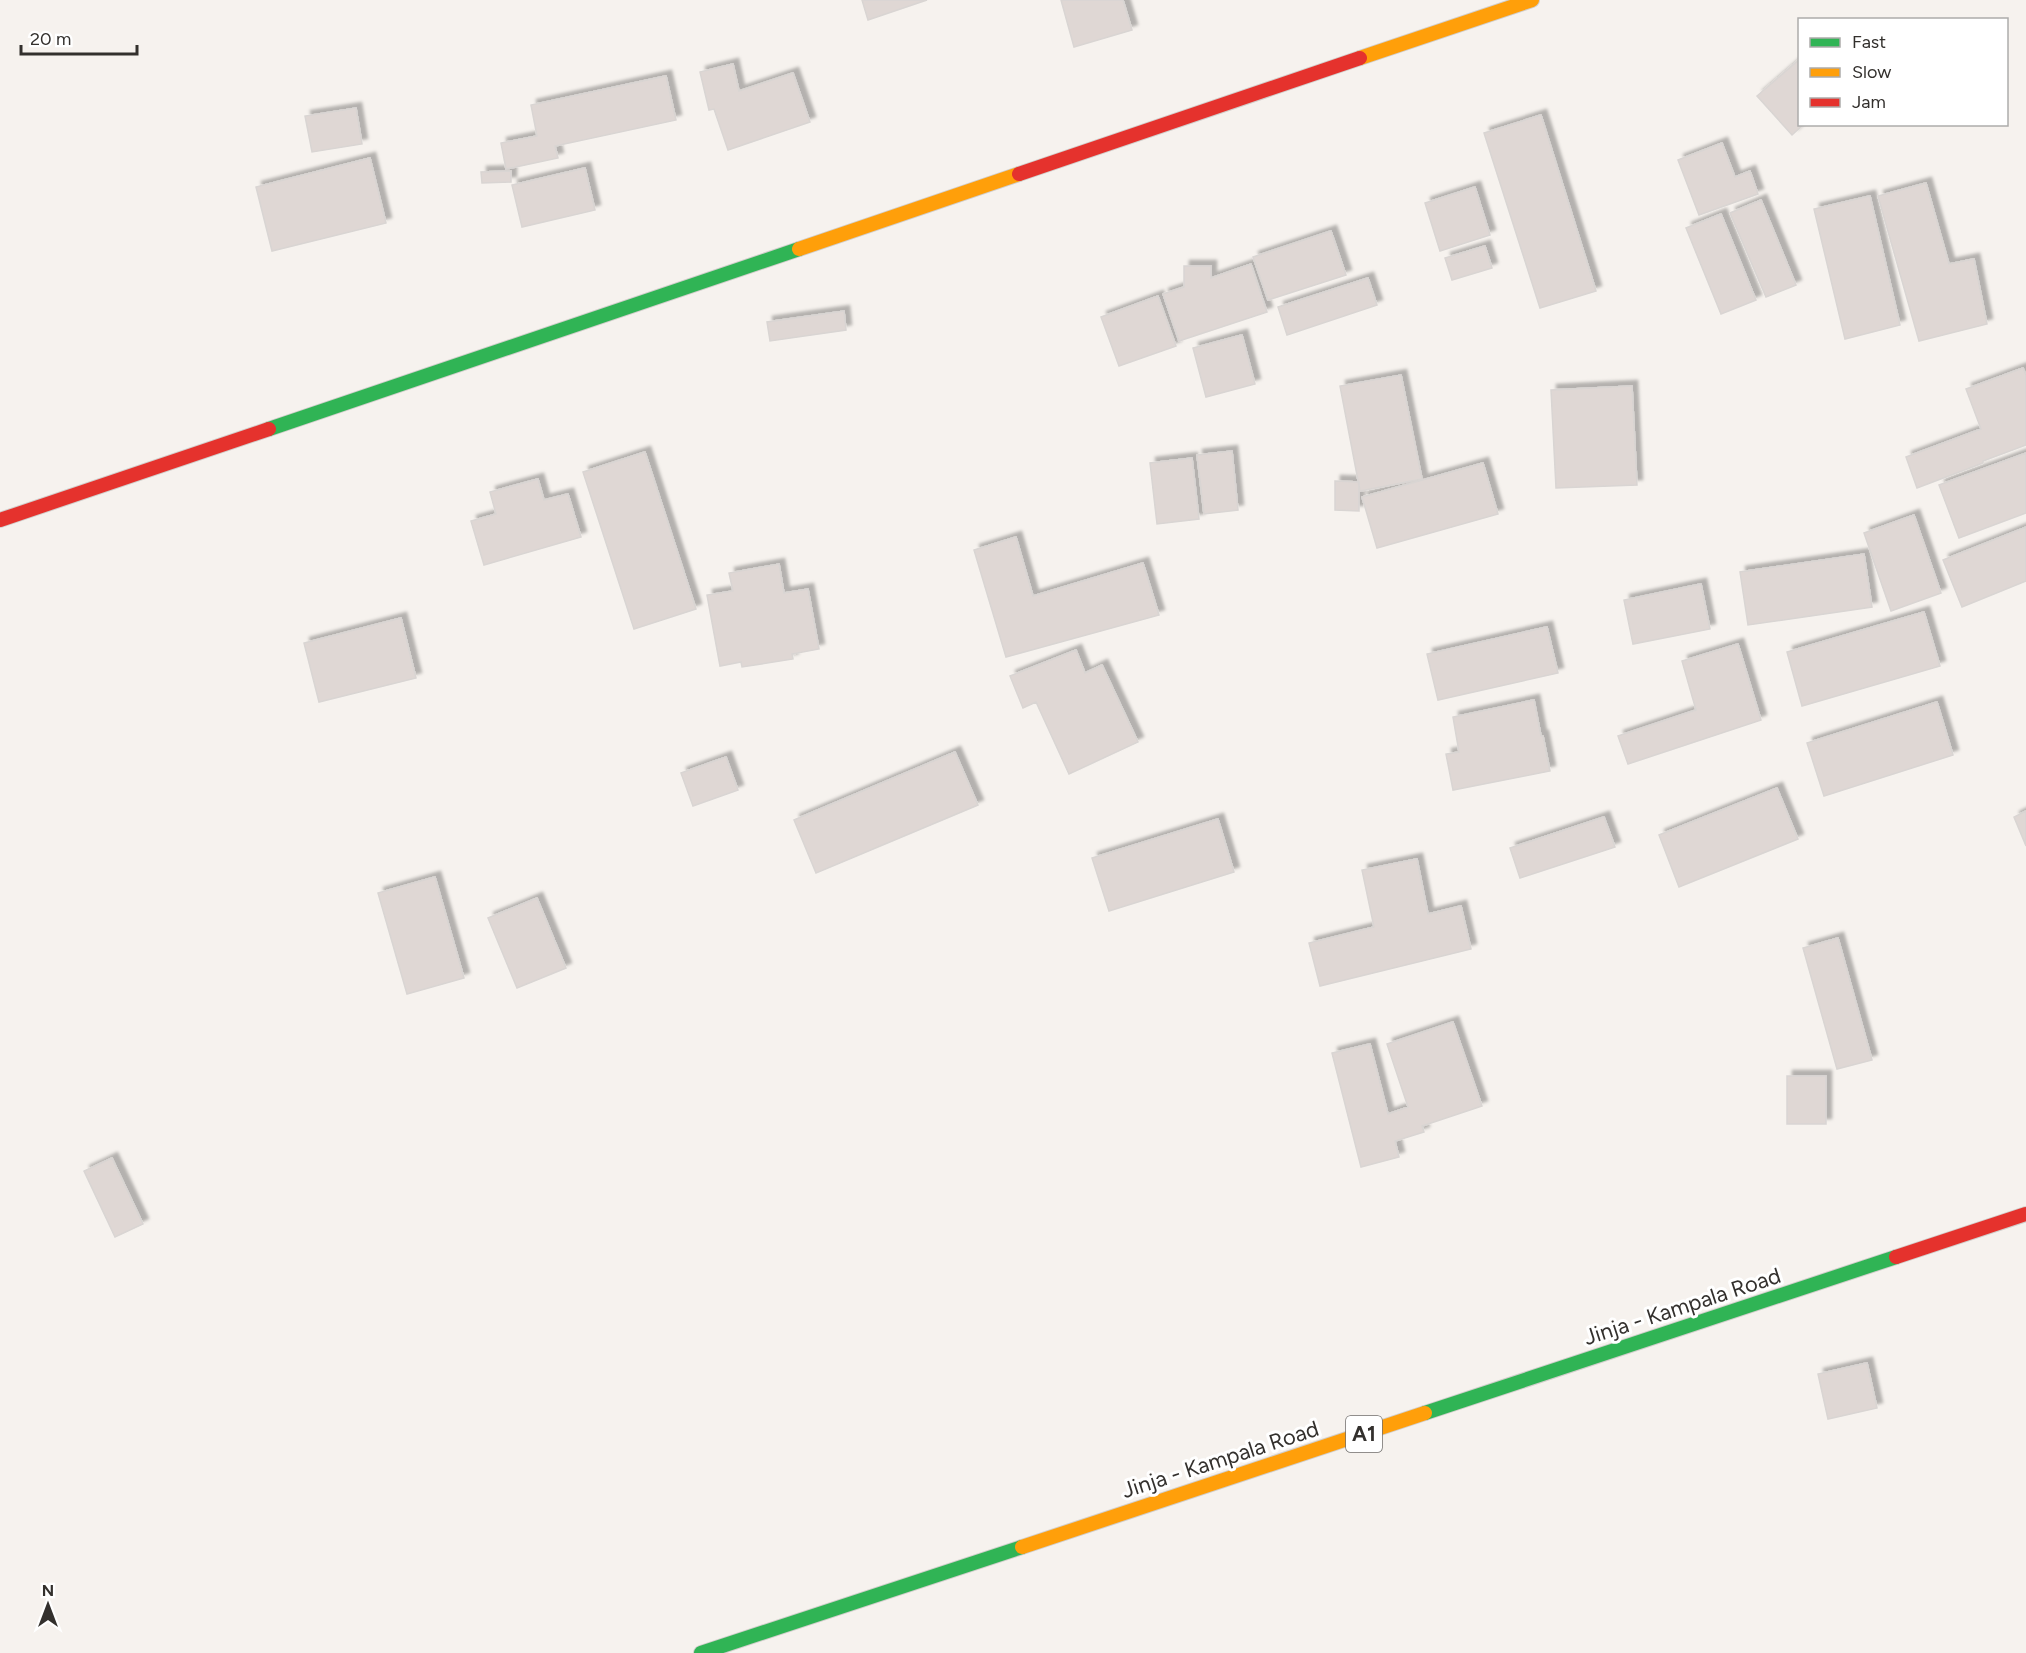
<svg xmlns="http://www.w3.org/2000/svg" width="2026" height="1653" viewBox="0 0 2026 1653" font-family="Figtree,sans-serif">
	<defs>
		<filter id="shadow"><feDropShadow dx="5.5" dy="-5.5" stdDeviation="1.5" flood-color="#0004"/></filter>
	</defs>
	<rect width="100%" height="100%" fill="#f6f2ee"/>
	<!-- building -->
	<path fill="#dfd7d4" stroke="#d9d5d3" stroke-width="1.5" filter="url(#shadow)" d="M 862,0 L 927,0 L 868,20 Z
		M 1061,0 L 1123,0 L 1132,30 L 1074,47 Z
		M 1800,59 L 1800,124 L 1804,124 L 1792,135 L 1757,96 Z
		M 733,64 L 739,91 L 793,73 L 810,122 L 728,150 L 714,109 L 709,110 L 700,72 Z
		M 666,76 L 676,120 L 555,146 L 558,158 L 506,169 L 501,143 L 537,136 L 531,105 Z
		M 356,108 L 362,144 L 312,152 L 305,116 Z
		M 1541,115 L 1596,291 L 1540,308 L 1484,133 Z
		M 1722,143 L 1735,177 L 1750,171 L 1758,194 L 1699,215 L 1678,160 Z
		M 370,158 L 386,223 L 272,251 L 256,187 Z
		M 585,168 L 595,210 L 522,227 L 512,185 Z
		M 511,171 L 511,182 L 482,183 L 481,172 Z
		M 1926,183 L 1949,264 L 1974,259 L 1987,324 L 1919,341 L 1878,196 Z
		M 1475,187 L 1490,235 L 1440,251 L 1425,203 Z
		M 1870,196 L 1900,325 L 1845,339 L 1814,209 Z
		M 1761,200 L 1796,285 L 1766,297 L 1730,213 Z
		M 1721,214 L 1756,300 L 1721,314 L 1686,228 Z
		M 1331,231 L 1346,275 L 1268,300 L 1253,257 Z
		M 1485,246 L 1492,268 L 1452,280 L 1445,258 Z
		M 1251,264 L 1267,312 L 1179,341 L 1163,294 L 1184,287 L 1184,266 L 1211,266 L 1211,278 Z
		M 1368,278 L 1377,305 L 1287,335 L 1278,307 Z
		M 1158,296 L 1176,346 L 1119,366 L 1101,317 Z
		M 844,311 L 846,330 L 770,341 L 767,322 Z
		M 1242,335 L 1255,384 L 1206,397 L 1193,348 Z
		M 2023,368 L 2026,375 L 2026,445 L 1983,461 L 1983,463 L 1917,488 L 1906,457 L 1981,429 L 1966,389 Z
		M 1401,375 L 1422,479 L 1360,491 L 1340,386 Z
		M 1632,386 L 1637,485 L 1556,488 L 1551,390 Z
		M 1232,451 L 1238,510 L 1204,514 L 1197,455 Z
		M 645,452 L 696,609 L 634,629 L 583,472 Z
		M 2026,453 L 2026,513 L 1959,538 L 1939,485 Z
		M 1192,458 L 1199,519 L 1157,524 L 1150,463 Z
		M 1483,463 L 1498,514 L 1377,548 L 1362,497 Z
		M 538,479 L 544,500 L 568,494 L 581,537 L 484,565 L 471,521 L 496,514 L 490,492 Z
		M 1335,481 L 1359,482 L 1359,511 L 1335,510 Z
		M 1914,515 L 1941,593 L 1891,611 L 1864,533 Z
		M 2026,527 L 2026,581 L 1962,607 L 1943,560 Z
		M 1016,537 L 1033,596 L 1143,563 L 1159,615 L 1006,657 L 974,550 Z
		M 1864,554 L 1872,607 L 1748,625 L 1740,572 Z
		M 779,564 L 784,593 L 808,589 L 819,649 L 792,654 L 793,659 L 742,667 L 741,662 L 720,666 L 707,595 L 733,591 L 729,573 Z
		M 1701,584 L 1710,629 L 1633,644 L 1624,600 Z
		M 1924,612 L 1940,666 L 1802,706 L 1787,652 Z
		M 401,618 L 416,678 L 319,702 L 304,643 Z
		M 1547,627 L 1558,673 L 1438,700 L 1427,654 Z
		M 1738,644 L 1761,720 L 1628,764 L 1618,736 L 1696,710 L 1682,661 Z
		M 1076,650 L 1085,673 L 1102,665 L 1138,742 L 1069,774 L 1036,702 L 1023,708 L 1010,676 Z
		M 1534,700 L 1541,736 L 1543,736 L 1550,771 L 1453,790 L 1446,754 L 1459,752 L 1453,717 Z
		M 1937,702 L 1953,755 L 1824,796 L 1807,743 Z
		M 955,752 L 978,805 L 816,873 L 794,820 Z
		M 726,757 L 738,790 L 693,806 L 681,773 Z
		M 1777,788 L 1798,839 L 1679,887 L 1659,835 Z
		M 2026,811 L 2026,846 L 2014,817 Z
		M 1604,817 L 1615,847 L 1520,878 L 1510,848 Z
		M 1218,819 L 1234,872 L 1109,911 L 1092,858 Z
		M 1417,859 L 1428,914 L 1461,906 L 1471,949 L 1320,986 L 1309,943 L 1374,927 L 1362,870 Z
		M 435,877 L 464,978 L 407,994 L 378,893 Z
		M 537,898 L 566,968 L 517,988 L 488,918 Z
		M 1838,938 L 1872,1060 L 1837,1069 L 1803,948 Z
		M 1453,1022 L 1482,1106 L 1422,1126 L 1424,1132 L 1395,1141 L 1399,1157 L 1361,1167 L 1332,1053 L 1370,1044 L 1388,1114 L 1408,1107 L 1387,1044 Z
		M 1787,1076 L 1826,1076 L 1826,1124 L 1787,1124 Z
		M 112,1158 L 143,1224 L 115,1237 L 84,1171 Z
		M 1867,1363 L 1877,1408 L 1828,1419 L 1818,1374 Z"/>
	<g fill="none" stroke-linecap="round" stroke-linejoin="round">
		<!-- fast casing -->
		<g stroke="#d1cecb" stroke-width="16">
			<path id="fast" d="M 269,429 L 799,249
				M 1425,1413 L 1896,1257
				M 701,1653 L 1022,1547"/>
		</g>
		<!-- slow casing -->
		<g stroke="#d1cecb" stroke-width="16">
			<path id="slow" d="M 1360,58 L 1532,0
				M 799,249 L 1019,174
				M 1022,1547 L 1425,1413"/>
		</g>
		<!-- jam casing -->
		<g stroke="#d1cecb" stroke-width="16">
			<path id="jam" d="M 1019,174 L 1360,58
				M 0,520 L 269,429
				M 1896,1257 L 2026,1214"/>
		</g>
		<!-- fast -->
		<use href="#fast" stroke="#30b455" stroke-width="14"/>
		<!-- slow -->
		<use href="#slow" stroke="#ff9f0a" stroke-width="14"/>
		<!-- jam -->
		<use href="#jam" stroke="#e5322d" stroke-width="14"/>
	</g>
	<g text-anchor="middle" stroke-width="6" stroke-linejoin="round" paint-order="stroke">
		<!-- shield labels -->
		<rect fill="#fff" stroke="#706e6c" stroke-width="1.5" x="1346" y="1416" width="36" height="36" rx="4.5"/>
		<g font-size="21" font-weight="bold" fill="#33302d">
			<text x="1364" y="1441">A1</text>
		</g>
		<!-- street labels -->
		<g font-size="22" fill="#33302d" stroke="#fff">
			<text transform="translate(1682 1306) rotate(-18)" y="8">Jinja - Kampala Road</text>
			<text transform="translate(1220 1459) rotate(-18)" y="8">Jinja - Kampala Road</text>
		</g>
	</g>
	<!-- legend -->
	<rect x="1798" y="18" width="210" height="108" fill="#ffffff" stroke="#adacab" stroke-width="1.5"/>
	<rect x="1810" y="38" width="30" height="9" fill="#30b455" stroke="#adacab" stroke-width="1.5"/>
	<text x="1852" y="48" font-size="18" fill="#33302d">Fast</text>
	<rect x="1810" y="68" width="30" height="9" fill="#ff9f0a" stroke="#adacab" stroke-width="1.5"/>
	<text x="1852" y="78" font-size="18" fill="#33302d">Slow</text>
	<rect x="1810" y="98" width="30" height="9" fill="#e5322d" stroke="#adacab" stroke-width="1.5"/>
	<text x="1852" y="108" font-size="18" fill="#33302d">Jam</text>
	<!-- north arrow -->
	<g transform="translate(48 1605)" stroke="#ffffff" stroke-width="4.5" paint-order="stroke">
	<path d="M0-4.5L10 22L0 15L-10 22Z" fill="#33302d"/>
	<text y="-9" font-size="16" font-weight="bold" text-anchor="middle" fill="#33302d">N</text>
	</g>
	<!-- scale -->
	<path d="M21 45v9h116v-9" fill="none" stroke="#33302d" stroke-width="3"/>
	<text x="30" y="45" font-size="18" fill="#33302d" stroke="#ffffff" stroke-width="4.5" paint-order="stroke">20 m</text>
</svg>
